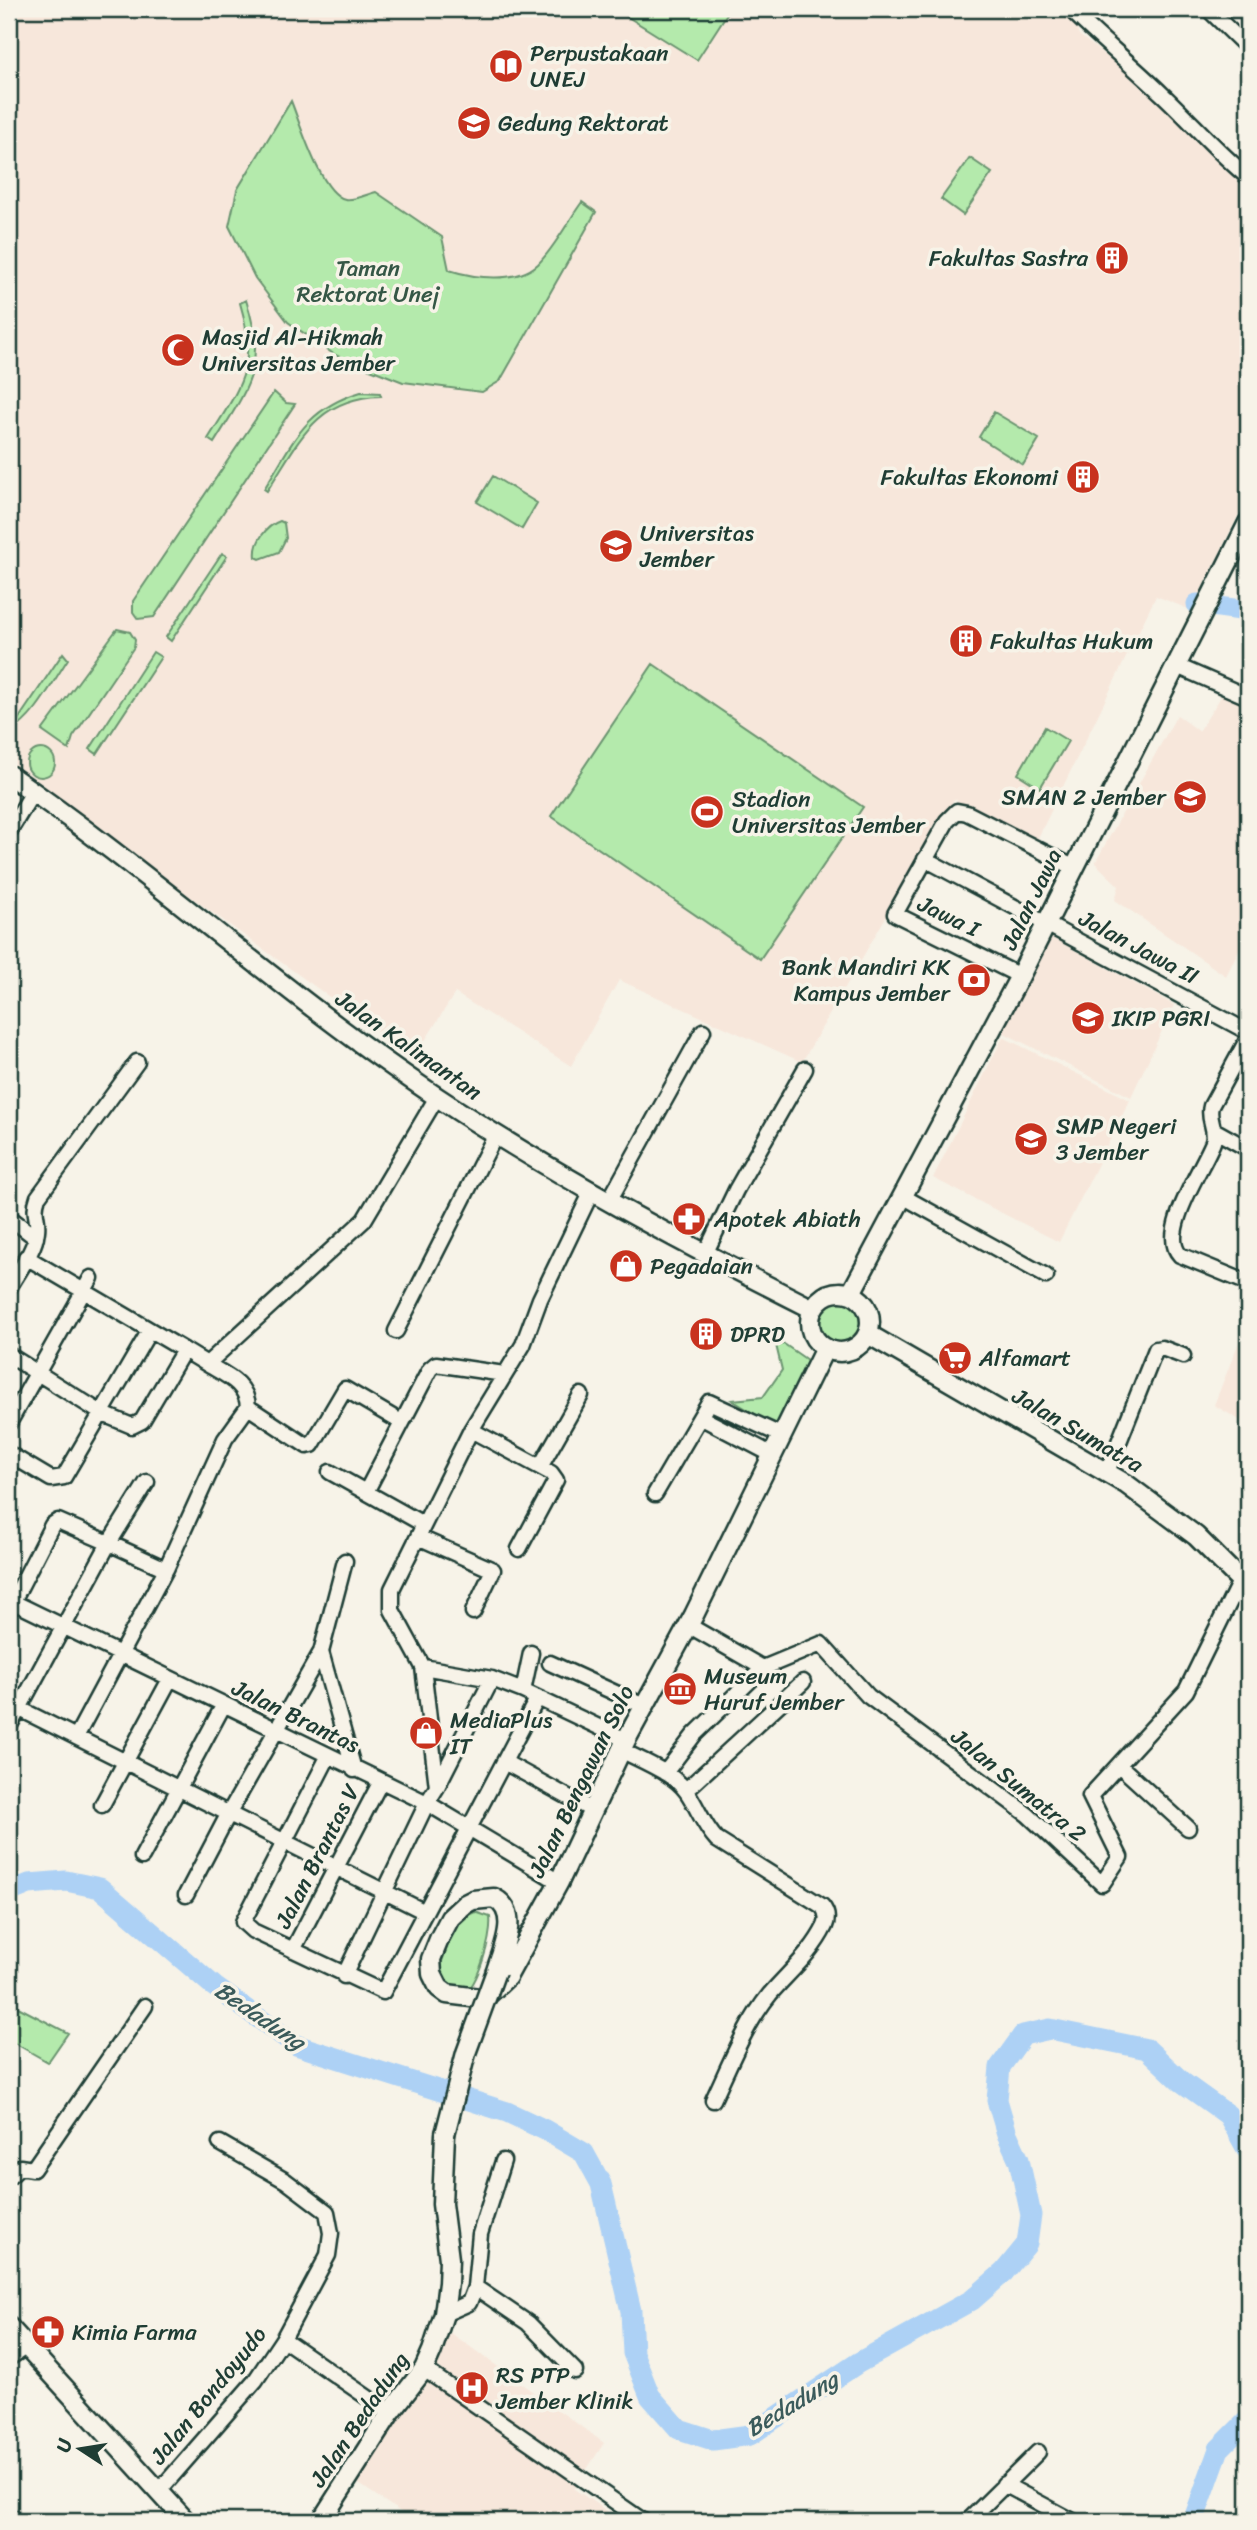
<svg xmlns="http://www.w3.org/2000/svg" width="1257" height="2530" viewBox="0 0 1257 2530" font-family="Sriracha,sans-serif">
	<rect width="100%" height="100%" fill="#f7f3e8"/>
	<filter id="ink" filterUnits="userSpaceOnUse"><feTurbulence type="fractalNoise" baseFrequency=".0143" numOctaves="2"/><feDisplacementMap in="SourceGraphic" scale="14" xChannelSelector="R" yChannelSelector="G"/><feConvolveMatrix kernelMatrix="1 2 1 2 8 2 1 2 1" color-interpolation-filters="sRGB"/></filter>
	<g filter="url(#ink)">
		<!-- built -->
		<path fill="#f7e7db" d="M 9,9 L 1062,9 L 1071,15 L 1079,35 L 1163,100 L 1248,192 L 1248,496 L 1191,610 L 1156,596 L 1036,842 L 954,799 L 802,1062 L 619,980 L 571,1066 L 455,993 L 414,1058 L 9,766 Z
			M 1224,692 L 1248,703 L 1248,932 L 1226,976 L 1115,900 L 1119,886 L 1095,863 L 1177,715 L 1199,731 Z
			M 1049,936 L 1174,1005 L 1131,1097 L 1002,1032 Z
			M 1003,1037 L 1130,1100 L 1059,1242 L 933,1178 Z
			M 1245,1327 L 1248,1328 L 1248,1425 L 1214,1405 Z
			M 451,2333 L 604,2443 L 574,2489 L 622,2521 L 414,2521 L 356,2482 Z"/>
		<!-- green -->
		<path fill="#b4eaac" stroke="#6a9470" stroke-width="2" d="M 615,9 L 730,9 L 697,60 Z
			M 291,101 C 300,123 321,194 345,199 C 354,201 367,194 376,192 L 442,237 L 449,270 C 474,278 516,284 538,264 C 555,247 568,221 582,202 L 596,212 L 500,381 L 482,392 L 403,382 L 335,355 L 288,322 L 255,278 L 229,226 L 237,190 Z
			M 970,158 L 992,173 L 963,215 L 941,199 Z
			M 246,300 C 268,365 248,388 214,443 L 208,439 C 240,387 259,366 240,303 Z
			M 274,392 L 286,403 L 295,404 L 154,617 L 138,619 L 133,612 L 133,601 Z
			M 361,392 L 380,393 L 381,396 C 315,398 299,442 267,491 L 264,489 C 293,443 304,409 361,392 Z
			M 994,412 L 1039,439 L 1023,465 L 979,437 Z
			M 493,476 L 537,503 L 522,529 L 477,502 Z
			M 280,521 L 284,523 L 286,538 L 279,552 L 260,559 L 256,557 C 254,542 266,526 280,521 Z
			M 222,553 L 227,556 L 171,641 L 166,637 Z
			M 117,629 L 130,632 L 135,640 L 134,647 L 73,737 L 69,750 L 42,731 Z
			M 153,652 L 161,657 L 97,754 L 90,749 Z
			M 63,653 L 68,659 C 51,685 35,718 9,733 Z
			M 653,664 L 863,807 L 760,959 L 551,816 Z
			M 1045,727 L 1068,741 L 1040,788 L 1018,774 Z
			M27 763a14 14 0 1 1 28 0a14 14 0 1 1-28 0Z
			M810 1322a30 30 0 1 1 60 0a30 30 0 1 1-60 0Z
			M 784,1344 L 810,1362 L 780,1430 L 732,1400 L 763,1397 L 782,1370 L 776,1345 Z
			M 475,1912 L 490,1917 C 492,1936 479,1984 463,1995 L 443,1983 L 441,1964 L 457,1920 Z
			M 16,2006 L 68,2033 L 48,2062 L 9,2040 L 9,2020 Z"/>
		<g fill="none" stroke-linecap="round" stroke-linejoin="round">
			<!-- river -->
			<path stroke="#add1f5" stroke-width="21" d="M 1197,604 L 1248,611
				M 9,1892 L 29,1884 L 66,1881 L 100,1888 L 215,1987 L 296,2045 L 507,2112 L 545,2130 L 584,2153 L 601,2184 L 631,2311 L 633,2353 L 650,2396 L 679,2429 L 713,2440 L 750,2435 L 858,2363 L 972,2300 L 1004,2272 L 1027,2244 L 1031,2215 L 1019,2160 L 1007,2134 L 997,2100 L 1000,2067 L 1023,2035 L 1050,2029 L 1147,2049 L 1182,2082 L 1228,2115 L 1248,2151
				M 1196,2521 L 1196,2513 L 1219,2449 L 1248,2420"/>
			<!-- minor casing -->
			<g stroke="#1f3d34" stroke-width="19">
				<path id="minor" d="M 1070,9 C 1099,38 1132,65 1162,94 C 1192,122 1217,152 1248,177
					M 1208,9 L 1248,48
					M 1177,666 L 1248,697
					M 9,832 L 33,792
					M 925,859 L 1248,1032
					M 1020,976 L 895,914 L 947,821 L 957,811 L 967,813 L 1073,867
					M 1248,1038 L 1211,1106 C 1207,1120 1217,1128 1213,1142 C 1203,1168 1158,1233 1180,1255 L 1248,1283
					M 1214,1130 L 1248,1149
					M 904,1197 L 1046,1276
					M 609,1201 L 703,1031
					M 9,1217 L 36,1238
					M 705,1254 L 736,1190 L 805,1069
					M 9,1288 C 18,1271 35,1251 37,1231 C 39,1217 32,1214 38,1197 L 137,1062
					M 396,1331 L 496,1134
					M 184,1350 L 207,1364 L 364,1220 L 437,1097
					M 9,1355 L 103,1414 L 132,1426 L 142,1421 L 184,1350 L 26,1257
					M 248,1407 L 307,1446 L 312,1445 L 345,1389 L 401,1422
					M 702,1418 L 773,1455
					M 9,1423 L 91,1278
					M 471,1430 L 551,1473 L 556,1480 L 519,1549
					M 9,1454 L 51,1479 L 64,1477 L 150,1330
					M 540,1467 L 581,1395
					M 330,1472 L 423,1524
					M 1107,1472 L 1156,1349 L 1162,1348 L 1183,1356
					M 366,1492 L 430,1369 L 436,1364 L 504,1374
					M 655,1494 L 709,1402 L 783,1436
					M 418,1537 L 493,1570 L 473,1612
					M 345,1561 L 321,1652 L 354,1770
					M 9,1600 L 427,1803 L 559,1882
					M 9,1609 L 52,1525 L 58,1521 L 109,1543 L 147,1482
					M 688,1625 L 763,1668
					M 550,1663 L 644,1706
					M 423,1667 L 392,1610 L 392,1589 L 471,1430 L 523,1345 L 540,1299 L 592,1191
					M 523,1691 L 531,1653
					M 20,1709 L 423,1911
					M 9,1727 L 109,1543 L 166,1569
					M 76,1737 L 166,1569 L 225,1439 L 248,1407 C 247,1383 225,1375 207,1364
					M 621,1750 C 642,1761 674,1773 687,1792 C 698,1808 703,1825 717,1840 L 822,1906 C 827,1912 828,1919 825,1926 C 812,1953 789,1972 770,1994 C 745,2025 730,2064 713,2100
					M 328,1757 L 243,1922 L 253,1931 L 383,1992 L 537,1699
					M 506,1763 L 592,1810
					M 1120,1766 L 1188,1828
					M 665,1773 L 694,1735 L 763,1668 L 821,1644 L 868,1696 L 1028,1815 L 1102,1884 L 1120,1857 L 1090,1796 L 1186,1691 L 1241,1579
					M 437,1787 L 492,1679
					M 686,1790 L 803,1682
					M 102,1805 L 170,1679
					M 142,1857 L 223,1706
					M 186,1895 L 229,1813 L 321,1652
					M 293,1950 L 380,1783
					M 344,1976 L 427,1803 L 437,1787 L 423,1667 L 492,1679 L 523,1691 L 626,1740
					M 9,2177 L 20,2167 L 33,2169 L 145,2006
					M 475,2287 L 528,2323 L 575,2371
					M 444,2314 L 469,2303 L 475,2287 L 480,2234 L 503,2161
					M 283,2339 L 390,2413
					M 9,2358 L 27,2346
					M 424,2369 L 643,2521
					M 1004,2484 L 1073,2521
					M 159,2491 L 255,2381 L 283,2339 L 328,2255 L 331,2233 L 327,2212 L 286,2181 L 220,2143
					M 9,2515 L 16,2521
					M 968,2521 L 1038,2452"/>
			</g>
			<!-- major casing -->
			<g stroke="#1f3d34" stroke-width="23">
				<path id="major" d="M 9,775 C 156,876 288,998 437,1097 C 556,1176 684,1244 811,1308
					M810 1322a30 30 0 1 1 60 0a30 30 0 1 1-60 0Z
					M 851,1293 L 1020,976 L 1248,523
					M 868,1334 L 1126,1484 L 1196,1536 L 1248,1588
					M 496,1971 C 503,1948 521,1912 494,1898 L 473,1900 L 465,1904 L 450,1918 L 440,1937 L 431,1959 L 432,1974 L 439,1988 L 447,1994 L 479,1998 L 488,1995 L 507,1977 L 559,1882 L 626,1740 L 694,1615 L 824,1350
					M 9,2327 L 186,2521
					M 321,2521 L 390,2413 L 424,2369 L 432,2351 L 444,2314 L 448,2283 L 449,2259 L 442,2204 L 445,2134"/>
			</g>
			<!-- minor -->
			<use href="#minor" stroke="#f7f3e8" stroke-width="14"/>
			<!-- major -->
			<use href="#major" stroke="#f7f3e8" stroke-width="18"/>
			<!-- major-bridge casing -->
			<g stroke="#1f3d34" stroke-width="23" stroke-linecap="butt">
				<path id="major-bridge" d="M 445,2134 L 466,2053 L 496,1971"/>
			</g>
			<!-- major-bridge -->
			<use href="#major-bridge" stroke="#f7f3e8" stroke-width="18"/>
		</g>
	</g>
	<!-- icons -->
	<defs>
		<g id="library-disc" transform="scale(1.75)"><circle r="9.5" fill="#c8321e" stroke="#f7f3e8"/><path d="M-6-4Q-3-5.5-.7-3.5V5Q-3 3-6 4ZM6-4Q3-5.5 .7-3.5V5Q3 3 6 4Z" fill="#fff"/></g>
		<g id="university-disc" transform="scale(1.75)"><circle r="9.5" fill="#c8321e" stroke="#f7f3e8"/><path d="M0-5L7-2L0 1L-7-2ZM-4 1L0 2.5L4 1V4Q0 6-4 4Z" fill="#fff"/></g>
		<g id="building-disc" transform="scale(1.75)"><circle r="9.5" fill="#c8321e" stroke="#f7f3e8"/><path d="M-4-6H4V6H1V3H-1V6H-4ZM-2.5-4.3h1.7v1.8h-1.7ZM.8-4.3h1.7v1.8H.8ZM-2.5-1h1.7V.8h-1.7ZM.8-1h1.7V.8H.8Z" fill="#fff"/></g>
		<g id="mosque-disc" transform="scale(1.75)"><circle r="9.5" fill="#c8321e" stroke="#f7f3e8"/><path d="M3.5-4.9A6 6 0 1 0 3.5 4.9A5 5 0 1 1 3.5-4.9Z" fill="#fff"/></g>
		<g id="school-disc" transform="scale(1.75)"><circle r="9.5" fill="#c8321e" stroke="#f7f3e8"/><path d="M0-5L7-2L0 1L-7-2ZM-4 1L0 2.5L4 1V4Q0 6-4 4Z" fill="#fff"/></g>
		<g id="stadium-disc" transform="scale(1.75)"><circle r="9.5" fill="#c8321e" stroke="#f7f3e8"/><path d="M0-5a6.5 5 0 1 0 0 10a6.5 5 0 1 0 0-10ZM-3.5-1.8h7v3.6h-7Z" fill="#fff"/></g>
		<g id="bank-disc" transform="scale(1.75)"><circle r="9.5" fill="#c8321e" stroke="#f7f3e8"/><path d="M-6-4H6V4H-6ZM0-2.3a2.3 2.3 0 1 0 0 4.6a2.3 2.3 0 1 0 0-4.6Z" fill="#fff"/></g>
		<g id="pharmacy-disc" transform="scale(1.75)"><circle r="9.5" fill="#c8321e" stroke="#f7f3e8"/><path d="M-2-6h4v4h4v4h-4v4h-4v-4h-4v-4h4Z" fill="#fff"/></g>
		<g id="shop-disc" transform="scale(1.75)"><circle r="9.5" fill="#c8321e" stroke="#f7f3e8"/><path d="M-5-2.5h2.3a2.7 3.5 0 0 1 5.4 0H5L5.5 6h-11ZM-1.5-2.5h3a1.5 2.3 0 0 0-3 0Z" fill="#fff"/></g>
		<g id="supermarket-disc" transform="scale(1.75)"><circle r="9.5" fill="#c8321e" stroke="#f7f3e8"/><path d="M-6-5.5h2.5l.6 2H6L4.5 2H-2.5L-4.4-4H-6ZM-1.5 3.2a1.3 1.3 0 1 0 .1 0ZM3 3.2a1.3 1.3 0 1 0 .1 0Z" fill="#fff"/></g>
		<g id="museum-disc" transform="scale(1.75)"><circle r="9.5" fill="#c8321e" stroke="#f7f3e8"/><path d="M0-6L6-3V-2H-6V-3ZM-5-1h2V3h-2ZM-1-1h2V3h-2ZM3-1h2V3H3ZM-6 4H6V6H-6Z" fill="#fff"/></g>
		<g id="hospital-disc" transform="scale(1.75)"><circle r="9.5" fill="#c8321e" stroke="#f7f3e8"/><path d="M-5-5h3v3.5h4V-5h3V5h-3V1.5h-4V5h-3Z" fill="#fff"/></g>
	</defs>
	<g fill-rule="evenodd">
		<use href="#library-disc" x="506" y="66"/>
		<use href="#university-disc" x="474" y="123"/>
		<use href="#building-disc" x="1112" y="258"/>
		<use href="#mosque-disc" x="178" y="350"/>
		<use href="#building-disc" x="1083" y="477"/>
		<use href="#university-disc" x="616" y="546"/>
		<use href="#building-disc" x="966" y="641"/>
		<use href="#school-disc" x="1190" y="797"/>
		<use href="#stadium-disc" x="707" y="812"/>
		<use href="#bank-disc" x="974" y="980"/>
		<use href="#school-disc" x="1088" y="1018"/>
		<use href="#school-disc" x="1031" y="1139"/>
		<use href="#pharmacy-disc" x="689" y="1219"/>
		<use href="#shop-disc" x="626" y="1266"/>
		<use href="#building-disc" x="706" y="1334"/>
		<use href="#supermarket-disc" x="955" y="1358"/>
		<use href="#museum-disc" x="680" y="1689"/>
		<use href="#shop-disc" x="426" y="1733"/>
		<use href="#pharmacy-disc" x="48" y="2332"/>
		<use href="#hospital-disc" x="472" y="2388"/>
	</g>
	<g text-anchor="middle" stroke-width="7" stroke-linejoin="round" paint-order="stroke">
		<!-- poi labels -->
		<g font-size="23" fill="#1f3d34" stroke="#f7f3e8" text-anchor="start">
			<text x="530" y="61">Perpustakaan<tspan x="530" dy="26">UNEJ</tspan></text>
			<text x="498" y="131">Gedung Rektorat</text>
			<text x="1088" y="266" text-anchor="end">Fakultas Sastra</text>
			<text x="202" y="345">Masjid Al-Hikmah<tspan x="202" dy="26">Universitas Jember</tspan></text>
			<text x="1058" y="485" text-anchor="end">Fakultas Ekonomi</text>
			<text x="640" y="541">Universitas<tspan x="640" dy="26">Jember</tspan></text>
			<text x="990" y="649">Fakultas Hukum</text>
			<text x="1166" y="805" text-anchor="end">SMAN 2 Jember</text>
			<text x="732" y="807">Stadion<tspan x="732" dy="26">Universitas Jember</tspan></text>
			<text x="950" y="975" text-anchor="end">Bank Mandiri KK<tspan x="950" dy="26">Kampus Jember</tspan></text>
			<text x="1112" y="1026">IKIP PGRI</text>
			<text x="1056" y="1134">SMP Negeri<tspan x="1056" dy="26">3 Jember</tspan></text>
			<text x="714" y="1227">Apotek Abiath</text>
			<text x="650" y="1274">Pegadaian</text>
			<text x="730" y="1342">DPRD</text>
			<text x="979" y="1366">Alfamart</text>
			<text x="704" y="1684">Museum<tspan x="704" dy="26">Huruf Jember</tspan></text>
			<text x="450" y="1728">MediaPlus<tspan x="450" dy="26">IT</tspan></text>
			<text x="72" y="2340">Kimia Farma</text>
			<text x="496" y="2383">RS PTP<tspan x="496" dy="26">Jember Klinik</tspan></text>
		</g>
		<!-- park labels -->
		<g font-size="23" fill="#355746" stroke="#f7f3e8">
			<text x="368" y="276">Taman<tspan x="368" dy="26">Rektorat Unej</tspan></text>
		</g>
		<!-- street labels -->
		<g font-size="23" fill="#1f3d34" stroke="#f7f3e8">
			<text transform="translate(1031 899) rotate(-64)" y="8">Jalan Jawa</text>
			<text transform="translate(949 916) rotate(26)" y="8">Jawa I</text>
			<text transform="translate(1139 947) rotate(28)" y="8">Jalan Jawa II</text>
			<text transform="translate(409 1045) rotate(35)" y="8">Jalan Kalimantan</text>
			<text transform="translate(1078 1430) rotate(30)" y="8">Jalan Sumatra</text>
			<text transform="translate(296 1716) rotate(26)" y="8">Jalan Brantas</text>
			<text transform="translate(581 1781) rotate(-64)" y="8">Jalan Bengawan Solo</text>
			<text transform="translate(1019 1785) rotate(39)" y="8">Jalan Sumatra 2</text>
			<text transform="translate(317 1856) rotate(-63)" y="8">Jalan Brantas V</text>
			<text transform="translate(208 2395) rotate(-51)" y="8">Jalan Bondoyudo</text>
			<text transform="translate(359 2419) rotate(-56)" y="8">Jalan Bedadung</text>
		</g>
		<!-- water labels -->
		<g font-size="24" font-style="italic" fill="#3b5b5b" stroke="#f7f3e8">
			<text transform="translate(260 2016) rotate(34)" y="8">Bedadung</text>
			<text transform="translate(792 2404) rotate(-31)" y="8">Bedadung</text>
		</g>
	</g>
	<!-- margin -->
	<rect width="1257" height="2530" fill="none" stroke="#f7f3e8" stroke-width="35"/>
	<rect x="18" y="18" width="1222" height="2495" fill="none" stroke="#1f3d34" stroke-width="2.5" filter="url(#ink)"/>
	<!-- north arrow -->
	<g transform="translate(80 2449) rotate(282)" stroke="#f7f3e8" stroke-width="5" paint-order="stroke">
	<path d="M0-5L12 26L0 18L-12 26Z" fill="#1f3d34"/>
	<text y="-10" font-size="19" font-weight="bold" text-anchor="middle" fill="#1f3d34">U</text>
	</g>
</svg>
